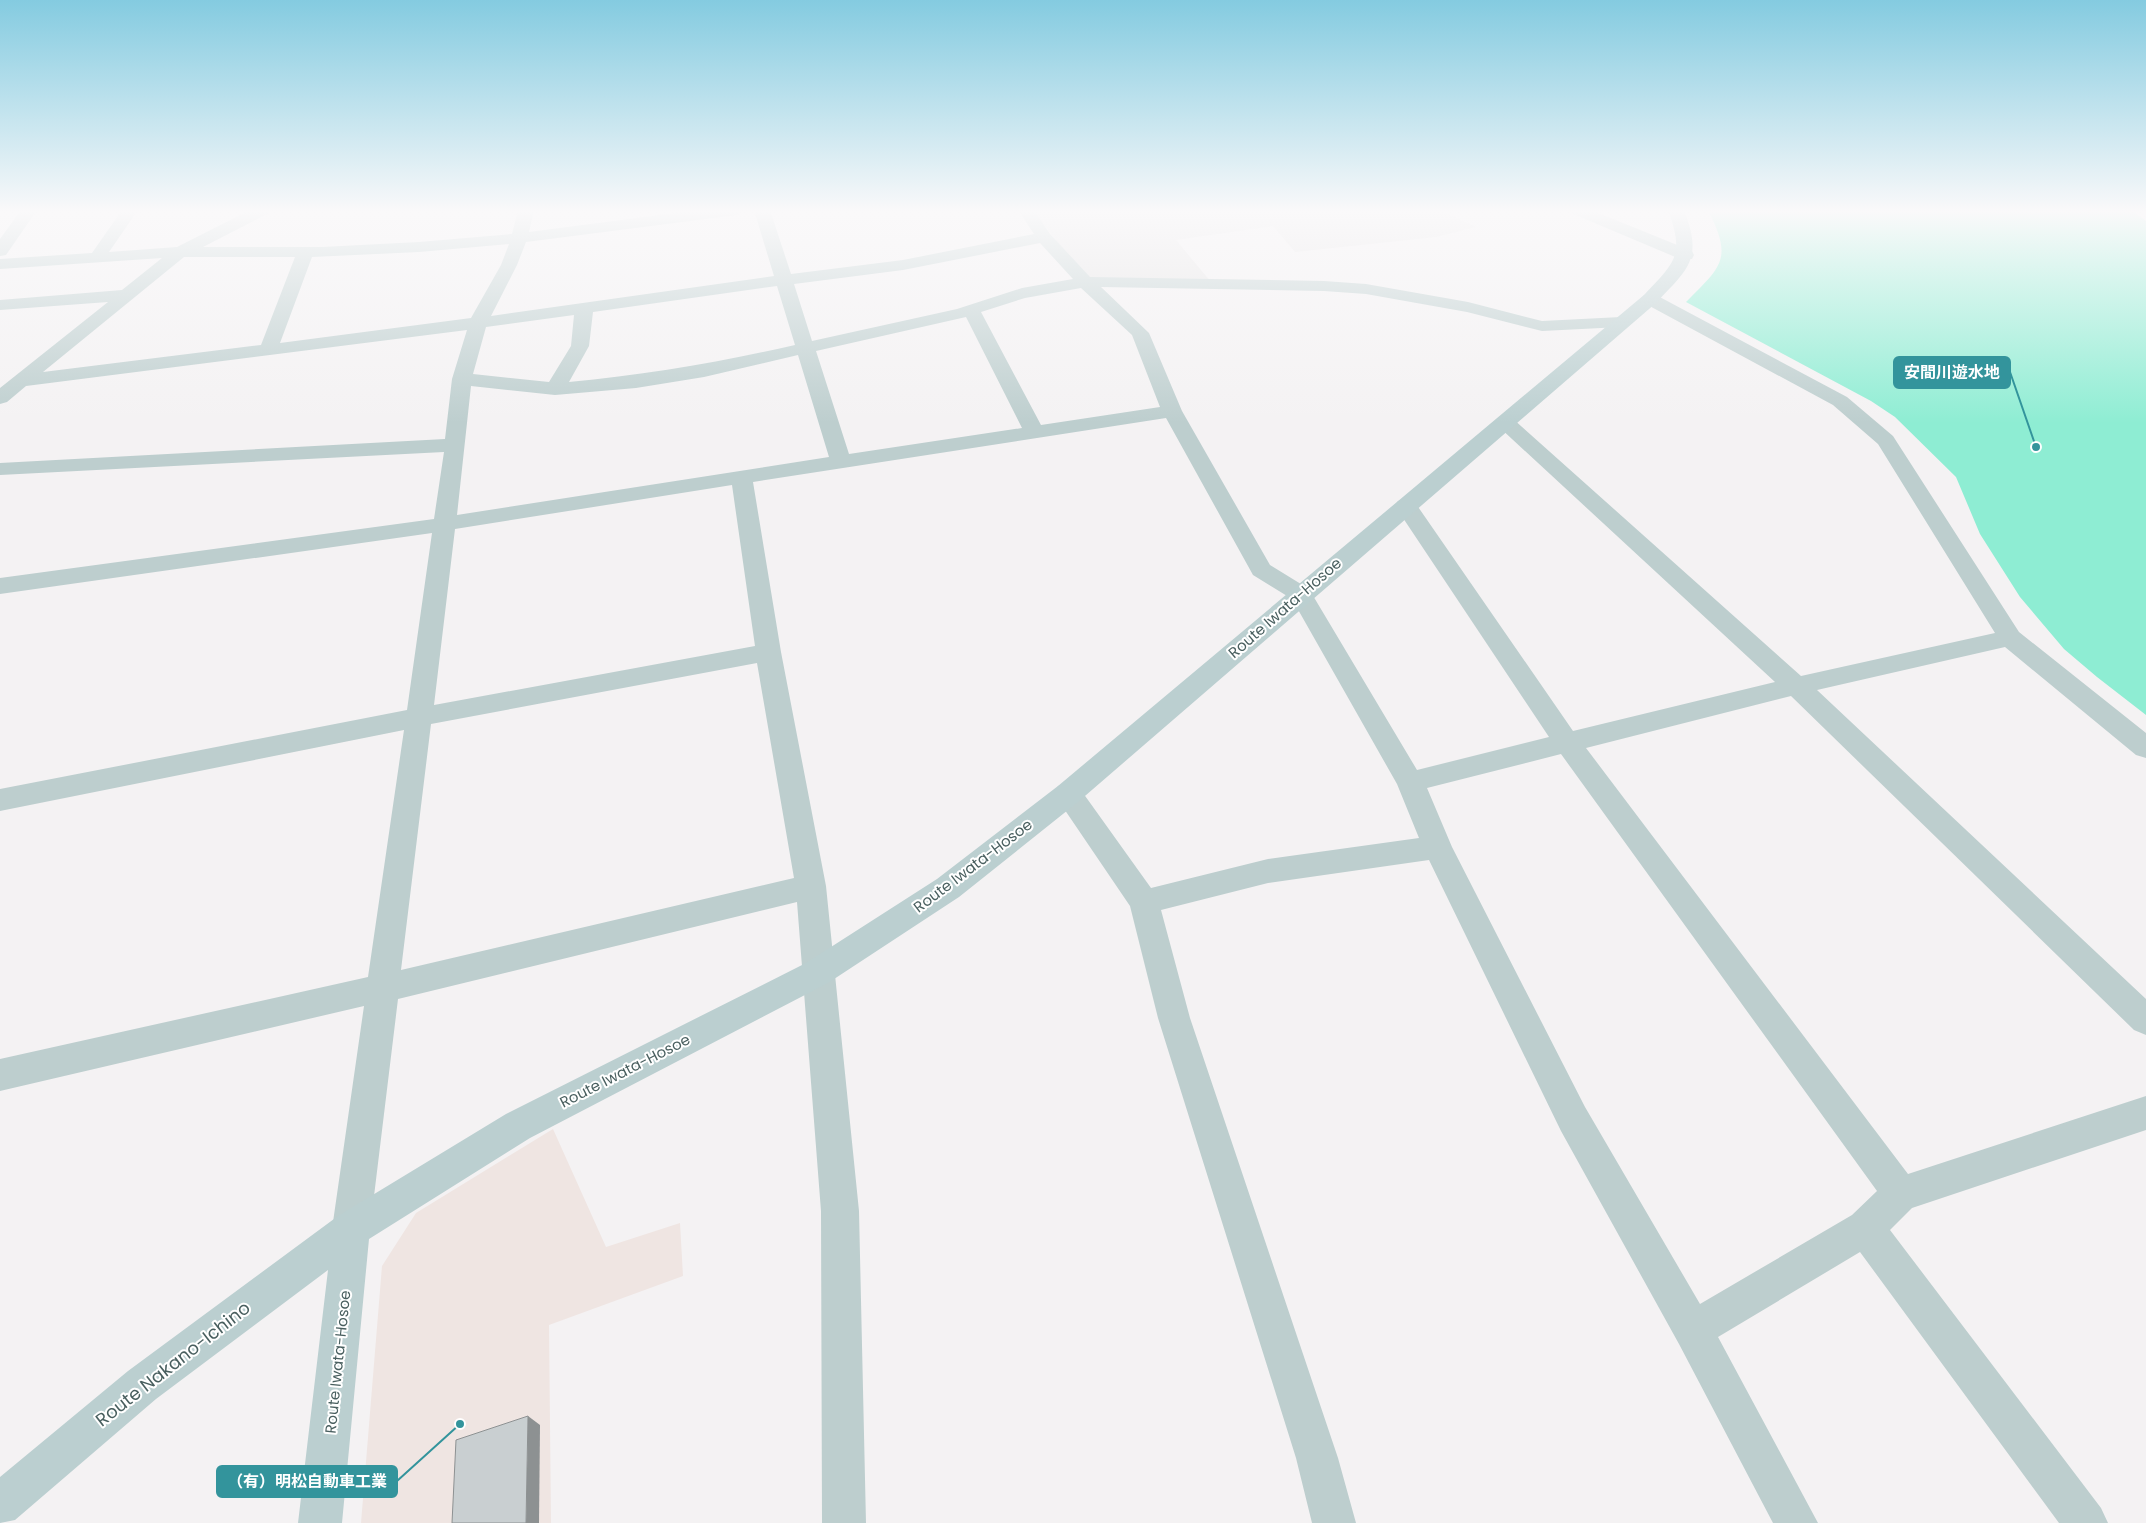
<svg xmlns="http://www.w3.org/2000/svg" width="2146" height="1523" viewBox="0 0 2146 1523" font-family="Poppins,'Noto Sans JP',sans-serif">
	<rect width="100%" height="100%" fill="#f4f2f3"/>
	<!-- commercial -->
	<path fill="#efe5e2" d="M 553,1129 L 606,1247 L 680,1223 L 683,1276 L 549,1325 L 551,1523 L 361,1523 L 382,1266 L 416,1213 Z"/>
	<!-- education -->
	<path fill="#e5e4e4" d="M 1034,210 L 1439,210 L 1476,227 L 1436,237 L 1295,252 L 1273,226 L 1176,240 L 1211,282 L 1082,279 Z"/>
	<!-- water -->
	<path fill="#8eedd3" d="M 1708,210 L 2131,210 L 2146,221 L 2146,715 L 2097,677 L 2064,649 L 2020,597 L 1980,534 L 1956,477 L 1895,417 L 1871,401 L 1686,302 C 1722,266 1733,259 1708,210 Z"/>
	<g fill="none" stroke-linecap="round" stroke-linejoin="round">
		<!-- minor -->
		<path fill="#bdcece" fill-rule="evenodd" d="M 21,210 L 37,210 L 6,255 L 0,256 L 0,239 Z
			M 122,210 L 138,210 L 109,252 L 177,247 L 250,210 L 271,210 L 269,213 L 203,247 L 322,247 L 419,242 L 512,234 L 518,210 L 534,210 L 529,232 L 698,210 L 745,210 L 737,215 L 526,242 L 517,265 L 491,316 L 774,276 L 754,210 L 770,210 L 791,274 L 903,260 L 1034,234 L 1018,210 L 1034,210 L 1050,234 L 1090,277 L 1324,281 L 1366,284 L 1468,302 L 1542,321 L 1621,317 L 1627,318 L 1630,322 L 1627,326 L 1621,327 L 1542,331 L 1467,312 L 1366,294 L 1324,291 L 1101,287 L 1149,333 L 1182,411 L 1270,565 L 1309,589 L 1417,770 L 1549,737 L 1395,506 L 1398,501 L 1406,499 L 1414,501 L 1573,731 L 1775,682 L 1498,426 L 1495,422 L 1498,418 L 1505,416 L 1512,418 L 1801,676 L 1995,633 L 1878,444 L 1833,405 L 1644,303 L 1641,299 L 1644,295 L 1656,295 L 1847,397 L 1893,436 L 2019,632 L 2146,733 L 2146,758 L 2136,755 L 2005,647 L 1817,690 L 2146,999 L 2146,1035 L 2134,1030 L 1791,696 L 1586,748 L 1908,1174 L 2146,1096 L 2146,1130 L 1912,1208 L 1890,1230 L 2101,1508 L 2108,1523 L 2059,1523 L 1860,1252 L 1718,1337 L 1818,1523 L 1773,1523 L 1679,1344 L 1561,1131 L 1429,860 L 1268,883 L 1161,910 L 1190,1018 L 1338,1458 L 1356,1523 L 1312,1523 L 1296,1458 L 1158,1018 L 1130,906 L 1054,794 L 1058,786 L 1068,783 L 1078,786 L 1151,888 L 1268,859 L 1419,838 L 1397,784 L 1292,599 L 1253,575 L 1166,418 L 753,482 L 781,652 L 826,886 L 859,1211 L 866,1523 L 822,1523 L 821,1211 L 797,902 L 398,999 L 370,1229 L 364,1242 L 351,1248 L 338,1242 L 332,1229 L 364,1006 L 0,1091 L 0,1059 L 368,977 L 404,730 L 0,811 L 0,789 L 407,710 L 432,533 L 0,594 L 0,578 L 434,519 L 444,452 L 0,475 L 0,463 L 445,439 L 452,379 L 467,330 L 26,386 L 7,402 L 0,404 L 0,388 L 108,302 L 0,310 L 0,300 L 122,290 L 162,258 L 0,269 L 0,259 L 92,253 ZM 1040,243 L 1073,279 L 1022,288 L 957,309 L 812,341 L 794,284 L 903,270 ZM 509,244 L 501,265 L 471,318 L 280,343 L 312,257 L 419,252 ZM 184,257 L 295,257 L 261,345 L 43,372 ZM 777,286 L 795,345 C 720,362 646,375 569,382 L 589,346 L 593,312 ZM 1081,288 L 1132,335 L 1160,407 L 1041,425 L 981,312 L 1025,298 ZM 574,315 L 571,346 L 549,382 L 473,374 L 486,327 ZM 966,317 L 1022,428 L 849,454 L 816,351 ZM 798,355 L 829,457 L 457,515 L 471,386 L 555,395 L 636,388 L 704,377 ZM 732,485 L 755,646 L 434,705 L 455,529 ZM 757,663 L 794,878 L 401,970 L 431,724 ZM 1561,754 L 1877,1191 L 1852,1215 L 1700,1304 L 1585,1107 L 1452,847 L 1427,788 Z
			M 1569,210 L 1591,210 L 1692,251 L 1694,255 L 1692,259 L 1680,259 L 1571,213 Z"/>
		<!-- secondary -->
		<path fill="#bbcfd0" fill-rule="evenodd" d="M 1668,210 L 1684,210 C 1703,259 1689,268 1656,303 L 1078,802 L 959,897 L 828,983 L 530,1138 L 369,1239 L 342,1523 L 298,1523 L 328,1270 L 156,1399 L 15,1520 L 0,1523 L 0,1477 L 128,1371 L 338,1216 L 506,1114 L 806,963 L 937,879 L 1058,786 L 1644,295 C 1675,262 1685,256 1668,210 Z"/>
	</g>
	<!-- shaded-wall -->
	<path fill="#8d9192" d="M 528,1416 L 540,1425 L 539,1523 L 526,1523 Z"/>
	<!-- building -->
	<path fill="#c9cfd1" stroke="#8d9192" d="M 528,1416 L 526,1523 L 452,1523 L 456,1440 Z"/>
	<!-- sky -->
	<linearGradient id="sky" x2="0" y2="1"><stop stop-color="#84cbe0"/><stop offset="0.5" stop-color="#faf9fa"/><stop offset="1" stop-color="#faf9fa" stop-opacity="0"/></linearGradient>
	<rect width="2146" height="423" fill="url(#sky)"/>
	<g text-anchor="middle" stroke-width="4" stroke-linejoin="round" paint-order="stroke">
		<!-- street labels -->
		<g font-size="15" fill="#495f5f" stroke="#fff">
			<text transform="translate(1285 608) rotate(-41)" y="5">Route Iwata-Hosoe</text>
			<text transform="translate(973 866) rotate(-37)" y="5">Route Iwata-Hosoe</text>
			<text transform="translate(625 1071) rotate(-27)" y="5">Route Iwata-Hosoe</text>
			<text transform="translate(338 1362) rotate(-84)" y="5">Route Iwata-Hosoe</text>
		</g>
		<!-- near-street labels -->
		<g font-size="18" fill="#495f5f" stroke="#fff">
			<text transform="translate(173 1364) rotate(-38)" y="6">Route Nakano-Ichino</text>
		</g>
	</g>
	<!-- callouts -->
	<path fill="none" stroke="#33949c" stroke-width="2" d="M2036 447L2010 372M460 1424L397 1481"/>
	<g fill="#33949c" stroke="#fff" stroke-width="2">
		<circle cx="2036" cy="447" r="5"/>
		<circle cx="460" cy="1424" r="5"/>
	</g>
	<g fill="#33949c" stroke="#33949c" stroke-width="2">
		<rect x="1894" y="357" width="116" height="31" rx="5"/>
		<rect x="217" y="1466" width="180" height="31" rx="5"/>
	</g>
	<g font-size="16" text-anchor="middle" font-weight="bold" fill="#fff">
		<text x="1952" y="378">安間川遊水地</text>
		<text x="307" y="1487">（有）明松自動車工業</text>
	</g>
</svg>
